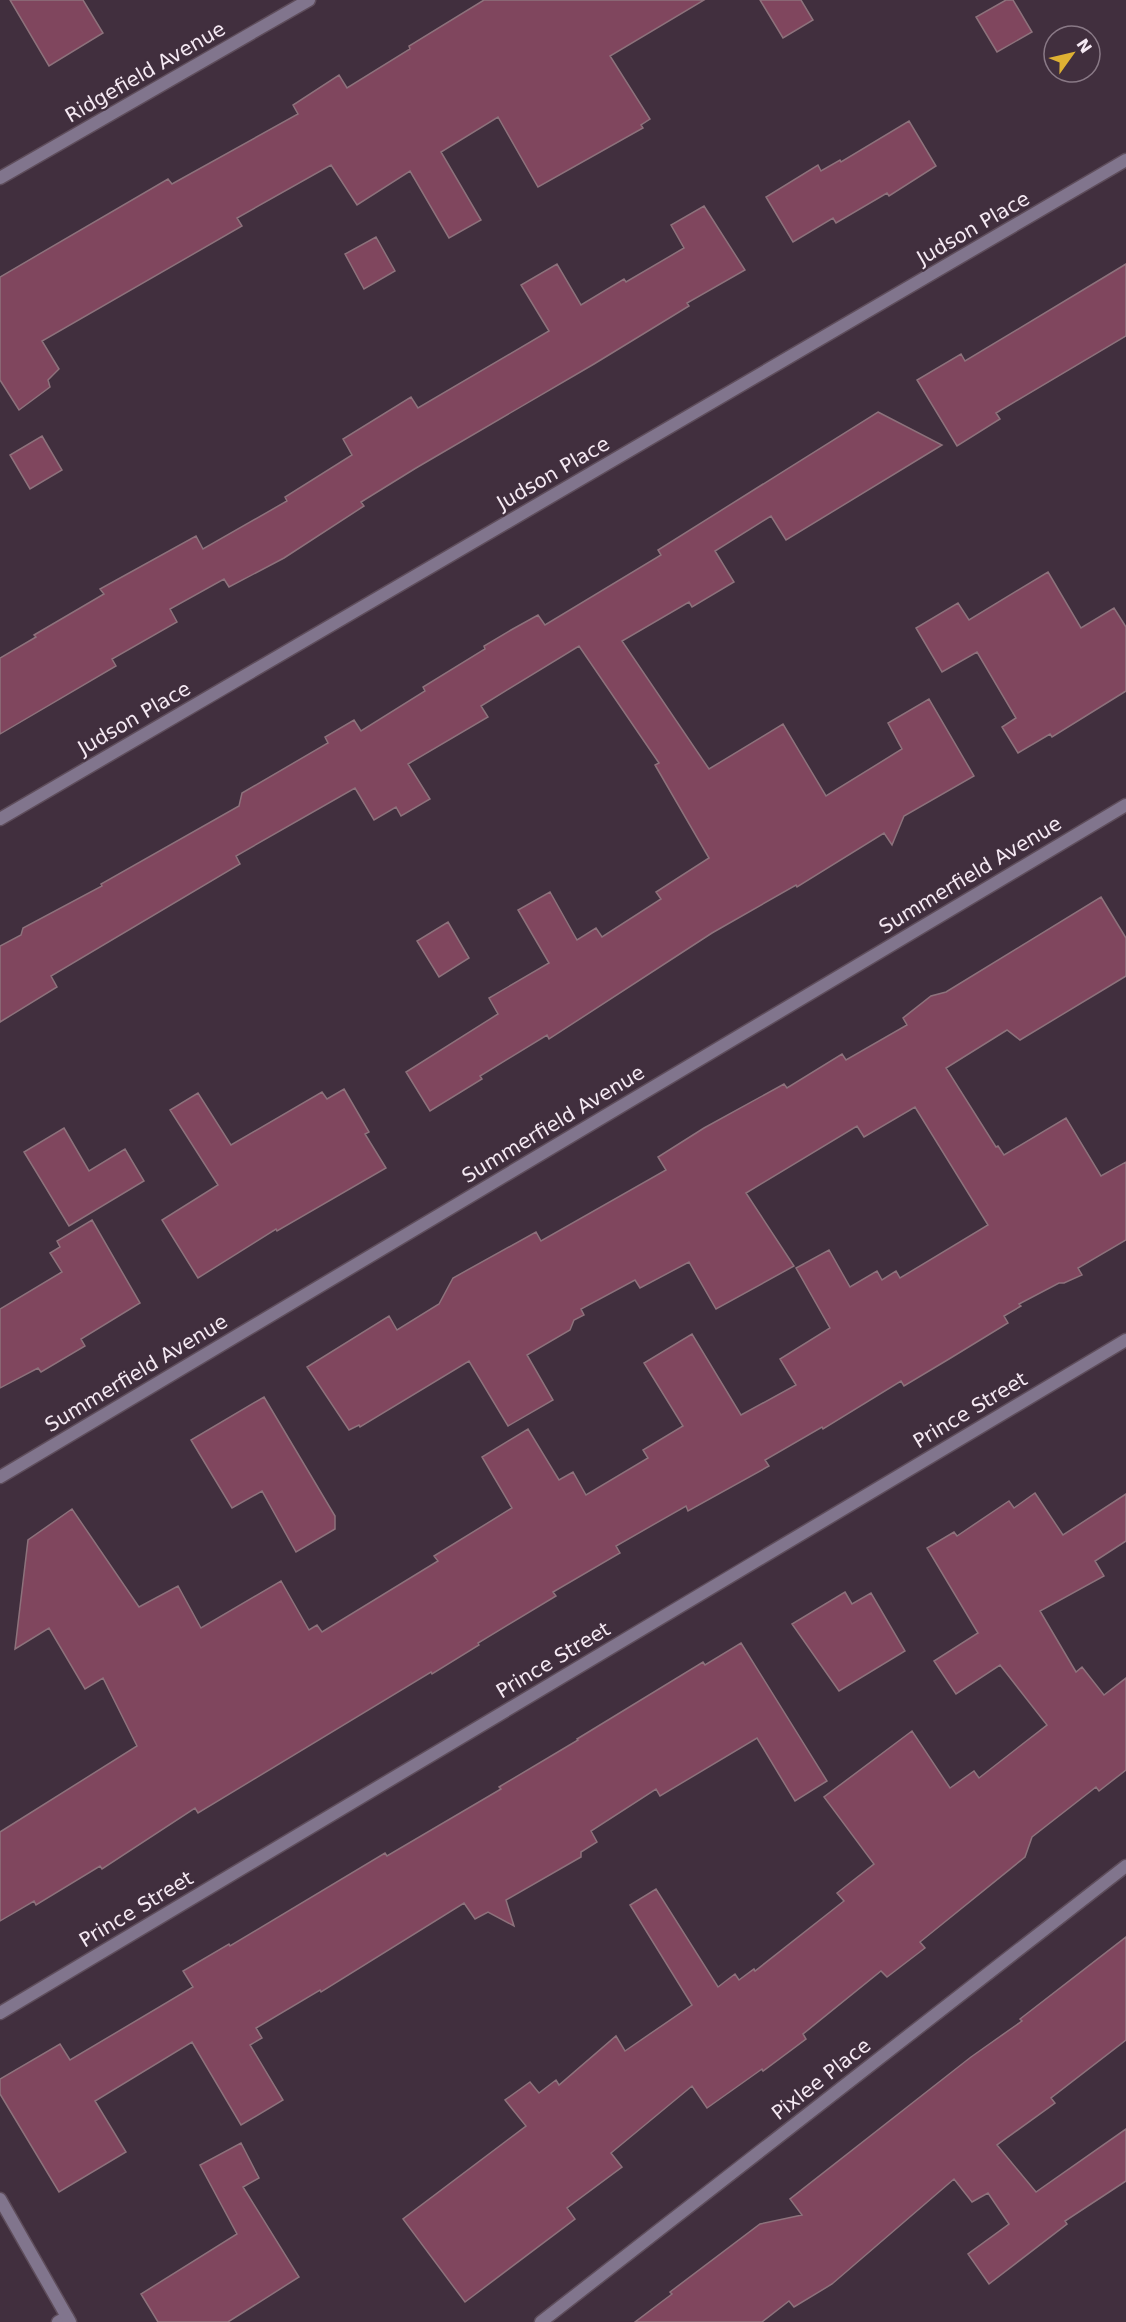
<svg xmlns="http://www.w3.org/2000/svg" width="1126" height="2322" viewBox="0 0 1126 2322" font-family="'DejaVu Sans',sans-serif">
	<rect width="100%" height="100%" fill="#412f3e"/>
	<!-- building -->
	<path fill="#80465e" stroke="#8d727c" stroke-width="1.5" d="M 10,0 L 83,0 L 103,33 L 49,66 Z
		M 484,0 L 704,0 L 610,56 L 650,119 L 641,125 L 643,128 L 538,187 L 498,117 L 441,152 L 481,220 L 449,238 L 410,171 L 357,205 L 331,165 L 237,218 L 242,226 L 42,341 L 59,369 L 48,380 L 50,387 L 19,410 L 0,380 L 0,277 L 168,179 L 172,184 L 298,114 L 293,105 L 339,75 L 347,88 L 410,49 L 409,46 Z
		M 760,0 L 801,0 L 813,20 L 783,38 Z
		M 1006,0 L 1013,0 L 1032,32 L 997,52 L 976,17 Z
		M 909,121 L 936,166 L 889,196 L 887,193 L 836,223 L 833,218 L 793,242 L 766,197 L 818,165 L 821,171 L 840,160 L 841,162 Z
		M 704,206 L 745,270 L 687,303 L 689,306 L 594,364 L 416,468 L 361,502 L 364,506 L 284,558 L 229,587 L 224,579 L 170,609 L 177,622 L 112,659 L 116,666 L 0,734 L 0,658 L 36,637 L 34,635 L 104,594 L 100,589 L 196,536 L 203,549 L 287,501 L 285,497 L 352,455 L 343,439 L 411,397 L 418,408 L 549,331 L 521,285 L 557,264 L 581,305 L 624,279 L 626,282 L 684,248 L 671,225 Z
		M 376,237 L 395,271 L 364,289 L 345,254 Z
		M 1126,264 L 1126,336 L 996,413 L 1000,419 L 957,446 L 917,380 L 961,354 L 965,361 Z
		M 878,412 L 942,445 L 786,540 L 771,516 L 715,551 L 734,582 L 692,607 L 689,602 L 622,641 L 709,769 L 783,724 L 826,796 L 902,749 L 888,723 L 929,699 L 974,776 L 904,816 L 892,845 L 884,833 L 797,887 L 796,885 L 712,933 L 549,1039 L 547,1035 L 480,1076 L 482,1079 L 430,1111 L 406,1072 L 498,1014 L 489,998 L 549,963 L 518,910 L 550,892 L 577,940 L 596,928 L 602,937 L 661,899 L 656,892 L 709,858 L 655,765 L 659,763 L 579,646 L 481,706 L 488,717 L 408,764 L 430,799 L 401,816 L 396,807 L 374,820 L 355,788 L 236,856 L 240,864 L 51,976 L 57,987 L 0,1022 L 0,946 L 21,935 L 23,928 L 102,886 L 101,884 L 239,806 L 242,793 L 328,743 L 325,737 L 354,720 L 361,731 L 425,691 L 423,687 L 485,649 L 484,646 L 511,630 L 538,615 L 545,625 L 661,555 L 658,550 Z
		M 42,436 L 62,470 L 30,489 L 10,455 Z
		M 1048,572 L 1081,628 L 1114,608 L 1126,627 L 1126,691 L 1052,737 L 1050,734 L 1018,753 L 1002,727 L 1016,718 L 977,652 L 942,672 L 916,628 L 958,603 L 969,620 Z
		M 1101,897 L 1126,938 L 1126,976 L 1020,1040 L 1007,1030 L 946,1068 L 996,1147 L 998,1146 L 1004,1155 L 1066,1118 L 1101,1176 L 1126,1162 L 1126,1240 L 1078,1268 L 1082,1275 L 1064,1283 L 1059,1283 L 1019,1304 L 1021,1306 L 1004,1316 L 1008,1323 L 949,1359 L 904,1386 L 901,1381 L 823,1429 L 822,1427 L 765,1460 L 769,1466 L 688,1511 L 686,1506 L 616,1546 L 620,1553 L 553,1592 L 556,1596 L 478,1643 L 479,1645 L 432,1674 L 431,1672 L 198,1813 L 195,1808 L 102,1869 L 100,1866 L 36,1905 L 34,1901 L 0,1921 L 0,1832 L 137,1746 L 103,1678 L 85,1689 L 49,1628 L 15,1649 L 28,1540 L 72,1509 L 139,1607 L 178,1586 L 201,1628 L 281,1581 L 309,1630 L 317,1625 L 322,1632 L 438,1561 L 434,1556 L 512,1508 L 482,1457 L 528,1429 L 559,1480 L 573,1472 L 586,1495 L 648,1458 L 643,1450 L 683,1426 L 644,1363 L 692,1334 L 741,1415 L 796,1385 L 780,1359 L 830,1328 L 796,1268 L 829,1250 L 850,1287 L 877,1271 L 882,1280 L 896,1271 L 900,1278 L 988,1225 L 915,1107 L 864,1137 L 857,1126 L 746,1193 L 794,1266 L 716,1309 L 689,1262 L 640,1288 L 635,1280 L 581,1309 L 584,1315 L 574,1320 L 570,1330 L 527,1355 L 553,1400 L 508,1426 L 469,1361 L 360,1427 L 359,1425 L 349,1430 L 307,1367 L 389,1316 L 397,1330 L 439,1304 L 453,1278 L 536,1232 L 541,1241 L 666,1170 L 658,1157 L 704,1128 L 784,1084 L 787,1088 L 842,1054 L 846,1060 L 907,1025 L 903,1018 L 931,996 L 946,992 Z
		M 448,922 L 469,958 L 439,977 L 417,941 Z
		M 344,1089 L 369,1132 L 365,1134 L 386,1168 L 277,1231 L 276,1229 L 198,1278 L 162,1220 L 218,1185 L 170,1110 L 198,1093 L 231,1145 L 322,1092 L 327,1099 Z
		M 64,1128 L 89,1171 L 125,1149 L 144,1181 L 69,1226 L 24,1152 Z
		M 92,1220 L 140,1303 L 81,1339 L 85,1346 L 41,1372 L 38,1368 L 0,1388 L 0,1309 L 62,1272 L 50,1253 L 60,1247 L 57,1241 Z
		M 264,1397 L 335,1516 L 335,1529 L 296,1552 L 262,1491 L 232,1508 L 191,1440 Z
		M 1035,1493 L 1063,1535 L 1126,1494 L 1126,1541 L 1095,1561 L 1104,1576 L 1040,1611 L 1076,1672 L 1082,1667 L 1104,1695 L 1126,1678 L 1126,1770 L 1099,1791 L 1096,1787 L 1032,1837 L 1025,1857 L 920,1942 L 925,1948 L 887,1977 L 881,1971 L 803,2034 L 806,2039 L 763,2071 L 762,2069 L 707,2108 L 692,2086 L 611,2153 L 622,2167 L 567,2208 L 575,2219 L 465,2302 L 403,2219 L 526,2126 L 505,2100 L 530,2082 L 539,2093 L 556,2080 L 559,2085 L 616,2036 L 625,2051 L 692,2005 L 630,1905 L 656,1889 L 718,1987 L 735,1974 L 739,1980 L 754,1969 L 755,1971 L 844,1901 L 837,1893 L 874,1864 L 824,1797 L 912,1731 L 950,1788 L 974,1771 L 979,1778 L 1047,1725 L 1000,1665 L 956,1694 L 934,1661 L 978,1633 L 927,1548 L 954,1532 L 957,1536 L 1009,1501 L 1014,1508 Z
		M 845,1592 L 852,1604 L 871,1593 L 905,1651 L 839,1691 L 792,1624 Z
		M 741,1643 L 827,1781 L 795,1801 L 757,1738 L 660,1796 L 656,1789 L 591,1831 L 597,1842 L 581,1852 L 581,1857 L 506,1900 L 514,1926 L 488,1912 L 475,1919 L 464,1903 L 321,1992 L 320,1990 L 256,2028 L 262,2038 L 250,2045 L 283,2100 L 241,2125 L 192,2042 L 95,2101 L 126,2152 L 59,2192 L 0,2094 L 0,2079 L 60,2044 L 70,2060 L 193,1987 L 183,1971 L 229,1944 L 230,1946 L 385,1853 L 387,1856 L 501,1789 L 499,1787 L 578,1740 L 577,1739 L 703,1662 L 705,1665 Z
		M 1126,1937 L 1126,2040 L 1051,2098 L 1055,2103 L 997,2145 L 1036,2192 L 1126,2129 L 1126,2181 L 1065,2221 L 1067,2224 L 989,2284 L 968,2254 L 1009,2224 L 988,2193 L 972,2202 L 954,2179 L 832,2284 L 794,2307 L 789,2301 L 762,2322 L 635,2322 L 672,2294 L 670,2292 L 760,2224 L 802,2215 L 790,2199 L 971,2057 L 1022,2021 L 1020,2019 Z
		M 241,2143 L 259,2178 L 243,2187 L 299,2277 L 228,2322 L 158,2322 L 141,2294 L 237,2234 L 200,2165 Z"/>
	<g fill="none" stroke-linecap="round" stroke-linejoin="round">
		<!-- lane casing -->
		<g stroke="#5e4d5b" stroke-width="15">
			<path id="lane" d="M 58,2322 L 67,2317"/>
		</g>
		<!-- street casing -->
		<g stroke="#5e4d5b" stroke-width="15">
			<path id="street" d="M 0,178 L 309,0
				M 0,819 L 1126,160
				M 0,1477 L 1126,805
				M 0,2013 L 1126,1340
				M 0,2199 L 70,2322
				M 541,2322 L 1126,1866"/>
		</g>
		<!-- lane -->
		<use href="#lane" stroke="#81758d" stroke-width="12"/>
		<!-- street -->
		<use href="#street" stroke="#81758d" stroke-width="12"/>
	</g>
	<g text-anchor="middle" stroke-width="4.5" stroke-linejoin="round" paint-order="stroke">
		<!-- street labels -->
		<g font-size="20" fill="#f5e9f3" stroke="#412f3e">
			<text transform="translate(145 72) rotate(-30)" y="7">Ridgefield Avenue</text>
			<text transform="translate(973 228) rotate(-30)" y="7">Judson Place</text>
			<text transform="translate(553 473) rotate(-30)" y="7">Judson Place</text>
			<text transform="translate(134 718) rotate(-30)" y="7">Judson Place</text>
			<text transform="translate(970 875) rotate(-31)" y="7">Summerfield Avenue</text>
			<text transform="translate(553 1124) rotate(-31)" y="7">Summerfield Avenue</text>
			<text transform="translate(136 1373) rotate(-31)" y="7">Summerfield Avenue</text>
			<text transform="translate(970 1410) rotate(-31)" y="7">Prince Street</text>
			<text transform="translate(553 1660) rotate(-31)" y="7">Prince Street</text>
			<text transform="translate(136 1909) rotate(-31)" y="7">Prince Street</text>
			<text transform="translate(821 2079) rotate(-38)" y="7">Pixlee Place</text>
		</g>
	</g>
	<!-- north arrow -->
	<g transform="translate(1072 54) rotate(56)"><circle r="28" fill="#412f3e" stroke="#897986" stroke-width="1.5"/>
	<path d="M0-4.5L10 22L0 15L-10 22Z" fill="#deb133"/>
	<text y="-9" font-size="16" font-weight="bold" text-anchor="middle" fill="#f5e9f3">N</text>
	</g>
</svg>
